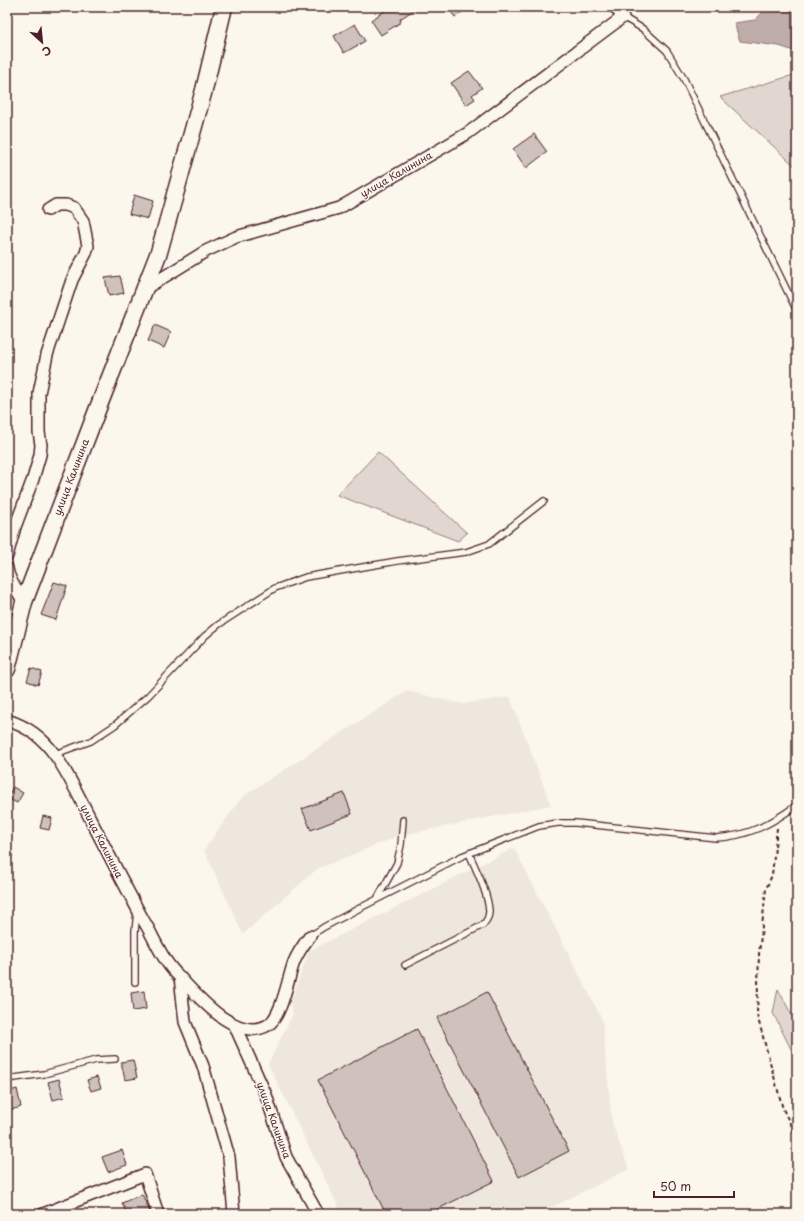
<svg xmlns="http://www.w3.org/2000/svg" width="804" height="1221" viewBox="0 0 804 1221" font-family="'Playpen Sans',sans-serif">
	<rect width="100%" height="100%" fill="#fbf7ec"/>
	<filter id="ink" filterUnits="userSpaceOnUse"><feTurbulence type="fractalNoise" baseFrequency=".025" numOctaves="2"/><feDisplacementMap in="SourceGraphic" scale="8" xChannelSelector="R" yChannelSelector="G"/><feConvolveMatrix kernelMatrix="1 2 1 2 8 2 1 2 1" color-interpolation-filters="sRGB"/></filter>
	<g filter="url(#ink)">
		<!-- built -->
		<path fill="#eee7de" d="M 407,691 L 462,704 L 510,697 L 551,805 L 398,836 L 317,869 L 243,934 L 204,850 L 242,797 Z
			M 514,848 L 602,1019 L 612,1123 L 629,1169 L 538,1214 L 342,1214 L 268,1064 L 293,1014 L 290,1003 L 309,951 Z"/>
		<!-- green -->
		<path fill="#e2d7d0" stroke="#967b7e" d="M 797,74 L 797,168 L 720,97 Z
			M 378,452 L 467,533 L 458,541 L 337,495 Z
			M 778,989 L 797,1025 L 797,1061 L 773,1013 Z"/>
		<!-- water -->
		<path fill="#bfadaa" stroke="#907477" d="M 768,7 L 797,7 L 797,52 L 779,46 L 740,41 L 734,23 L 755,20 Z"/>
		<!-- building -->
		<path fill="#cfc2bc" stroke="#4a1f2b" d="M 391,7 L 418,7 L 400,19 L 401,22 L 381,35 L 371,20 Z
			M 447,7 L 469,7 L 455,17 Z
			M 355,24 L 365,41 L 344,53 L 334,36 Z
			M 469,71 L 482,88 L 472,95 L 475,99 L 466,105 L 451,83 Z
			M 534,134 L 547,152 L 526,168 L 513,149 Z
			M 134,195 L 153,201 L 148,219 L 129,214 Z
			M 120,276 L 124,293 L 109,296 L 105,278 Z
			M 155,325 L 171,332 L 164,348 L 148,341 Z
			M 54,582 L 67,586 L 56,620 L 41,615 Z
			M 31,668 L 42,672 L 38,685 L 27,681 Z
			M 13,787 L 23,793 L 17,803 L 7,798 Z
			M 344,793 L 352,814 L 311,830 L 302,809 Z
			M 43,816 L 52,818 L 49,830 L 40,828 Z
			M 144,991 L 146,1009 L 133,1011 L 131,993 Z
			M 487,992 L 569,1151 L 519,1177 L 437,1018 Z
			M 417,1029 L 494,1181 L 428,1214 L 386,1214 L 318,1080 Z
			M 133,1060 L 137,1078 L 125,1080 L 121,1062 Z
			M 97,1077 L 101,1088 L 91,1091 L 87,1080 Z
			M 59,1079 L 64,1097 L 53,1100 L 48,1082 Z
			M 17,1089 L 21,1107 L 7,1111 L 7,1092 Z
			M 122,1150 L 127,1165 L 108,1172 L 102,1157 Z
			M 142,1194 L 151,1214 L 127,1214 L 122,1203 Z"/>
		<g fill="none" stroke-linecap="round" stroke-linejoin="round">
			<!-- lane casing -->
			<g stroke="#4a1f2b" stroke-width="8">
				<path id="lane" d="M 623,17 L 643,29 L 667,51 L 684,79 L 797,311
					M 55,754 L 91,741 L 115,725 L 148,696 L 205,636 L 218,625 L 275,588 L 306,577 L 397,561 L 466,552 L 489,544 L 544,501
					M 377,899 L 397,863 L 401,845 L 403,820
					M 310,936 L 324,927 L 358,909 L 462,856 L 539,826 L 558,823 L 576,823 L 716,838 C 749,836 771,824 797,805
					M 405,965 L 483,925 C 487,920 489,917 489,911 C 488,893 476,870 469,853
					M 135,982 L 135,931 L 137,912
					M 7,1079 L 44,1074 L 96,1060 L 115,1059"/>
			</g>
			<!-- street casing -->
			<g stroke="#4a1f2b" stroke-width="14">
				<path id="street" d="M 146,288 L 206,251 L 236,237 L 339,208 L 468,133 L 623,17 L 615,7
					M 7,556 L 15,527 L 33,479 L 40,455 L 41,445 L 39,432 L 39,393 L 47,355 L 72,280 L 86,253 L 88,246 L 83,221 L 74,208 L 66,205 L 56,205 L 48,210
					M 7,568 C 8,580 18,592 24,602
					M 7,720 C 28,727 42,737 55,755 C 70,776 81,801 93,824 C 110,857 127,890 145,923 C 153,936 159,952 169,965 C 173,971 180,977 185,983 C 203,1002 239,1042 268,1025 C 282,1016 288,978 294,962 C 298,952 304,944 310,936
					M 180,977 L 185,1022 L 203,1066 L 229,1157 L 234,1214
					M 234,1024 L 266,1095 L 286,1157 L 318,1214
					M 43,1214 L 145,1174 L 158,1214"/>
			</g>
			<!-- secondary casing -->
			<g stroke="#4a1f2b" stroke-width="19">
				<path id="secondary" d="M 7,669 L 24,602 L 98,408 L 159,252 L 204,90 L 224,7"/>
			</g>
			<!-- path -->
			<path stroke="#4a1f2b" stroke-width="2" stroke-dasharray="4 3" stroke-linecap="butt" d="M 777,828 L 772,875 L 766,889 L 759,954 L 757,1015 L 783,1109 L 797,1138"/>
			<!-- lane -->
			<use href="#lane" stroke="#fbf7ec" stroke-width="5.5"/>
			<!-- street -->
			<use href="#street" stroke="#fbf7ec" stroke-width="11"/>
			<!-- secondary -->
			<use href="#secondary" stroke="#fbf7ec" stroke-width="16"/>
		</g>
	</g>
	<g text-anchor="middle" stroke-width="3" stroke-linejoin="round" paint-order="stroke">
		<!-- street labels -->
		<g font-size="10" fill="#4a1f2b" stroke="#fbf7ec">
			<text transform="translate(396 174) rotate(-30)" y="4">улица Калинина</text>
			<text transform="translate(71 477) rotate(-69)" y="4">улица Калинина</text>
			<text transform="translate(102 841) rotate(63)" y="4">улица Калинина</text>
			<text transform="translate(274 1120) rotate(70)" y="4">улица Калинина</text>
		</g>
	</g>
	<!-- margin -->
	<rect width="804" height="1221" fill="none" stroke="#fbf7ec" stroke-width="24"/>
	<rect x="12" y="12" width="780" height="1197" fill="none" stroke="#4a1f2b" stroke-width="1.5" filter="url(#ink)"/>
	<!-- north arrow -->
	<g transform="translate(42 42) rotate(153)" stroke="#fbf7ec" stroke-width="3" paint-order="stroke">
	<path d="M0-3L7 15L0 10L-7 15Z" fill="#4a1f2b"/>
	<text y="-6" font-size="11" font-weight="bold" text-anchor="middle" fill="#4a1f2b">С</text>
	</g>
	<!-- scale -->
	<path d="M654 1191v6h80v-6" fill="none" stroke="#4a1f2b" stroke-width="2"/>
	<text x="660" y="1191" font-size="12" fill="#4a1f2b" stroke="#fbf7ec" stroke-width="3" paint-order="stroke">50 m</text>
</svg>
